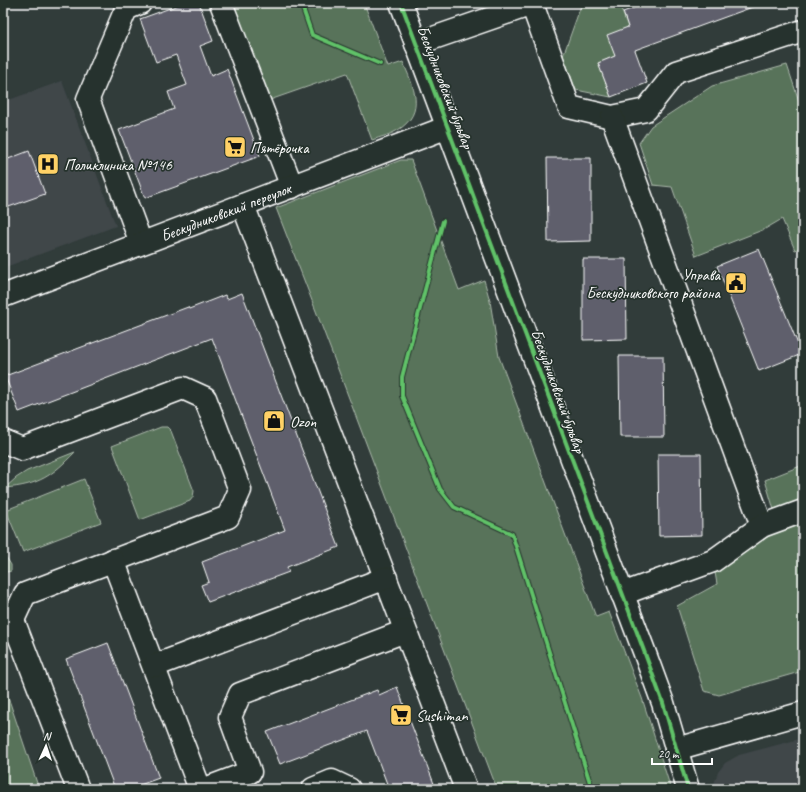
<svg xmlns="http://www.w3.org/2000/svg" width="806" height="792" viewBox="0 0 806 792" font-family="Caveat,sans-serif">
	<rect width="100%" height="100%" fill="#313c3a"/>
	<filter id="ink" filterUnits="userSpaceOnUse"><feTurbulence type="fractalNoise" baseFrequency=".025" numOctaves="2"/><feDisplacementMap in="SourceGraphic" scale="8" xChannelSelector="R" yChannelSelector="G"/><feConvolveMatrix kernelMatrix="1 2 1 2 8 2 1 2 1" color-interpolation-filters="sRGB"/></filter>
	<g filter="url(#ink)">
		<!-- built -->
		<path fill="#3f4649" d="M 62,81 L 116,226 L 3,268 L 3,102 Z
			M 803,738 L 803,789 L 714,789 L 714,784 L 718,772 L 725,763 L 739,755 Z"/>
		<!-- green -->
		<path fill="#58735a" stroke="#acb9ac" d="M 231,3 L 364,3 L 388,67 L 403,62 C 413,86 427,112 398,130 C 390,135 380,137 372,140 L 347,73 L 267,101 Z
			M 582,3 L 619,3 L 628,27 L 615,56 L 598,63 L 611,97 L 576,90 L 563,56 Z
			M 787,65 L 802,110 L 803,116 L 803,247 L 795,250 L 782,219 L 765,229 L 696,256 L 672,187 L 653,185 L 639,143 L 651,126 L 712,86 Z
			M 401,160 L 411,160 L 459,290 L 484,280 L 490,301 L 499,357 L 596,617 L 609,612 L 642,698 L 671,789 L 497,789 L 316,311 L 276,208 Z
			M 161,427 L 167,427 L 171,431 L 194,491 L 193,497 L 190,501 L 140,520 L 112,446 Z
			M 75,452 C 52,476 39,485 5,488 L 16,478 L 27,471 Z
			M 803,465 L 803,671 L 719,695 L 704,691 L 677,606 L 717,584 L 713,561 L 777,520 L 765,480 Z
			M 84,479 L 101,522 L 23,552 L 6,510 Z
			M 3,552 L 11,565 L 11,571 L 7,572 L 3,571 Z
			M 3,682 L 39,789 L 3,789 Z"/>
		<!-- building -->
		<path fill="#5f5f6c" stroke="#fff" d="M 184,3 L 199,3 L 213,41 L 200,46 L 211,76 L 227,69 L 260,156 L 145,198 L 119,130 L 174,109 L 168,92 L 187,85 L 176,55 L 156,62 L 140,19 Z
			M 647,3 L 758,3 L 758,5 L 635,50 L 647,83 L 611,97 L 598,63 L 615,56 L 607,35 L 628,27 L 623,12 Z
			M 29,151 L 45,194 L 3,209 L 3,161 Z
			M 547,158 L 591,158 L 591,241 L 548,242 Z
			M 759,249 L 802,354 L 759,371 L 717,266 Z
			M 583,259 L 626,259 L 627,339 L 583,340 Z
			M 242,293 L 339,547 L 287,567 L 289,572 L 208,602 L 201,585 L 209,582 L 202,562 L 285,530 L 212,338 L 19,412 L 5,376 L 188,307 L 189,309 L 225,295 L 227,299 Z
			M 619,356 L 663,356 L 664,437 L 620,437 Z
			M 658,454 L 701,454 L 702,535 L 659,536 Z
			M 108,643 L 159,778 L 129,789 L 115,789 L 66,659 Z
			M 397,687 L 436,789 L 389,789 L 367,731 L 280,764 L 267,732 L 377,690 L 379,695 Z"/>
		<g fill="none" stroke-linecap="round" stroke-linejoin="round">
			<!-- minor casing -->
			<g stroke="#fff" stroke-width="25">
				<g id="minor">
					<path d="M 140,3 L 126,9 L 88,99 L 141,243"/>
					<path d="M 221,3 L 292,187"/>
					<path d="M 401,3 L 644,651 L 663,703 L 688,789"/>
					<path d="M 416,44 L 532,4 L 569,107 L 612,117 L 646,110 L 676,72 L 803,31"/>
					<path d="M 612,117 L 762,526"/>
					<path d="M 243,205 L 466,789"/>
					<path id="s1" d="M 3,296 L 448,127"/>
					<path d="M 3,441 L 22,449 L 183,388 L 205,398 L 240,490 L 228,517 L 25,594 L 13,620 L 78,789"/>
					<path d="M 113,560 L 200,789"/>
					<path d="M 622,594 L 713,561 L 762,526 L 803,511"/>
					<path d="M 154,666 L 386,578"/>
					<path d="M 676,749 L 803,713"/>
					<path d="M 205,789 L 250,772 L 230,717 L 240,694 L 405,631"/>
					<path d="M 313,789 L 332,781 L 349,789"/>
				</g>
			</g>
			<!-- minor -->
			<use href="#minor" stroke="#26332d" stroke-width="22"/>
			<!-- cycleway casing -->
			<g stroke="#26332d" stroke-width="6">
				<path id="cycleway" d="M 301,3 L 312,35 L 380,64
					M 401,3 L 644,651 L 663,703 L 688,789
					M 443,221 L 402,377 L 402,396 L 440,489 L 454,507 L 512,534 L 592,789"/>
			</g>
			<!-- cycleway -->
			<use href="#cycleway" stroke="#61c268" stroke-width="4"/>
		</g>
	</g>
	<!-- icons -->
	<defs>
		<g id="supermarket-square" transform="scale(1.15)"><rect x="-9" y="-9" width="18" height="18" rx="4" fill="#ffd166" stroke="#26332d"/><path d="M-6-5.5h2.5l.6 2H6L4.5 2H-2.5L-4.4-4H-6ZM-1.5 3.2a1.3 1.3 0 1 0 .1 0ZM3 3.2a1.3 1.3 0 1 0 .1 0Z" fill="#111"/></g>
		<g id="hospital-square" transform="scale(1.15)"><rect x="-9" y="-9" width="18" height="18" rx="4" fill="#ffd166" stroke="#26332d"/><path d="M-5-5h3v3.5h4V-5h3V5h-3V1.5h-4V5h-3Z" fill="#111"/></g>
		<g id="civic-square" transform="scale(1.15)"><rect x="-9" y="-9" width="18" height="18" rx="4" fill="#ffd166" stroke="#26332d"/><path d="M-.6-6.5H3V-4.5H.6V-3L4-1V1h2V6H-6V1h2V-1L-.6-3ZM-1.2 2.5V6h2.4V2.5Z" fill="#111"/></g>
		<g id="shop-square" transform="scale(1.15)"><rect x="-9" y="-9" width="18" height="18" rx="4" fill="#ffd166" stroke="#26332d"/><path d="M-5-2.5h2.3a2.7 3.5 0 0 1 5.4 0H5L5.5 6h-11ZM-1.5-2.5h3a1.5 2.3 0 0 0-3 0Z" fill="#111"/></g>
	</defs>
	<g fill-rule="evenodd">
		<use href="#supermarket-square" x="235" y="147"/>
		<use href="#hospital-square" x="48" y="164"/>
		<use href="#civic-square" x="736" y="283"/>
		<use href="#shop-square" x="274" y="421"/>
		<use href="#supermarket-square" x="401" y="715"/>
	</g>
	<g text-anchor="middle" stroke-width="3.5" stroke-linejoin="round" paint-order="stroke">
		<!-- street labels -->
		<g font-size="16" fill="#fff" stroke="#26332d">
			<text transform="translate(446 87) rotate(69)" y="6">Бескудниковский бульвар</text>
			<text dy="6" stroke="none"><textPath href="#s1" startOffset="238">Бескудниковский переулок</textPath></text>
			<text transform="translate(559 391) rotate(70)" y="6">Бескудниковский бульвар</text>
		</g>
		<!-- poi labels -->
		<g font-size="16" fill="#fff" stroke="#26332d" text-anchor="start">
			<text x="250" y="153">Пятёрочка</text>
			<text x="64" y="170">Поликлиника №146</text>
			<text x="720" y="280" text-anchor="end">Управа<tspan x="720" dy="18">Бескудниковского района</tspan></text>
			<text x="290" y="427">Ozon</text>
			<text x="416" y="721">Sushiman</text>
		</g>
	</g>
	<!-- margin -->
	<rect width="806" height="792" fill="none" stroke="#26332d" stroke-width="16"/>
	<rect x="8" y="8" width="790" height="776" fill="none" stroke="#fff" stroke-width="1.5" filter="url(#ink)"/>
	<!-- north arrow -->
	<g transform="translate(46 746) rotate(3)" stroke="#26332d" stroke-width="3" paint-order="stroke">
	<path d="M0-3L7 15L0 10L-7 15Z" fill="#ffffff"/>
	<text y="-6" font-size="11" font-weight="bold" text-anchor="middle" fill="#ffffff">N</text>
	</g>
	<!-- scale -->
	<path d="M652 758v6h60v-6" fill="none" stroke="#ffffff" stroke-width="2"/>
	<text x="658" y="758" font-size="12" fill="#ffffff" stroke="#26332d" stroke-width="3" paint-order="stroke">20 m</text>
</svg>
